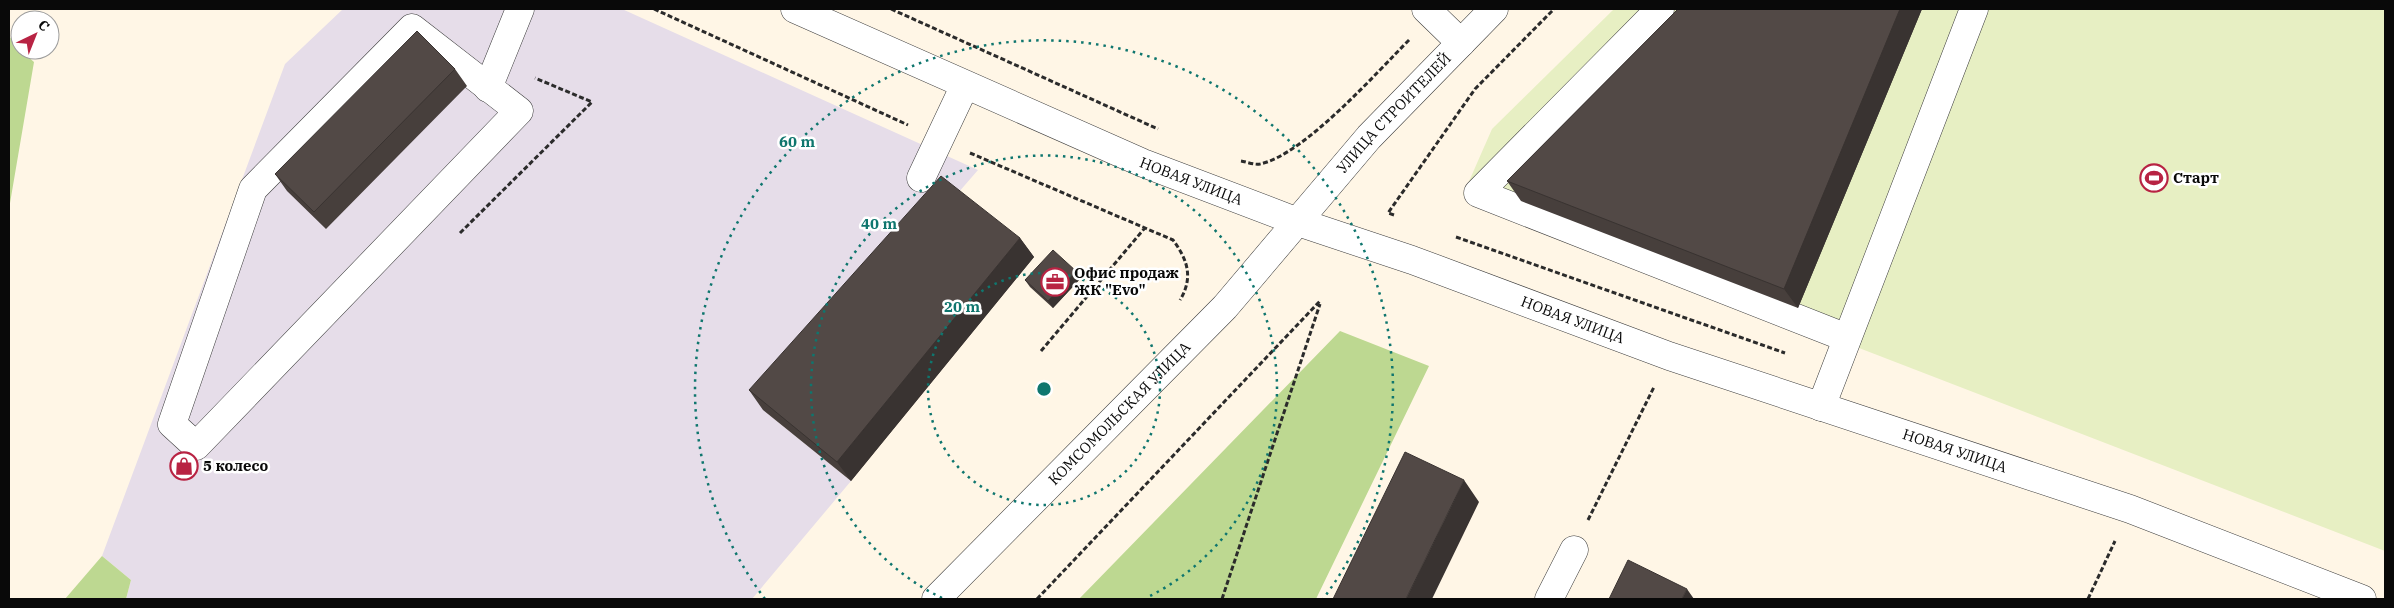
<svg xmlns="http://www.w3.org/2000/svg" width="2394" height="608" viewBox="0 0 2394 608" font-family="'IBM Plex Serif',serif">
	<rect width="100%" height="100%" fill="#fff6e6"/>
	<!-- industrial -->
	<path fill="#e6dde9" d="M 343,9 L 622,9 L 978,170 L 767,413 L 851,481 L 752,599 L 126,599 L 131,580 L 102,556 L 285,64 Z"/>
	<!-- forest -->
	<path fill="#bdd891" d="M 9,36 L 20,50 L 34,62 L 9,209 Z
		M 1340,331 L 1429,366 L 1316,599 L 1079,599 Z
		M 102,556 L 131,580 L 126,599 L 65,599 Z"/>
	<!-- pitch -->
	<path fill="#e7efc3" d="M 1614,9 L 2385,9 L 2385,551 L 1463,195 L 1492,129 Z"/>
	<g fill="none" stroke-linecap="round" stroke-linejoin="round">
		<!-- minor casing -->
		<g stroke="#3c3c3c" stroke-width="29">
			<g id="minor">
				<path id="s1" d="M 795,9 L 1143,163 L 1298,222 L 1412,260 L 1669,356 L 2130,509 L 2362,599"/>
				<path d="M 1426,9 L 1461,43"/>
				<path d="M 1660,9 L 1478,193 L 1847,338"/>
				<path d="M 412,28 L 519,111 L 196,446 L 172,424 L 253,189 Z"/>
				<path d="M 488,88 L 520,9"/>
				<path d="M 921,178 L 965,85"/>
				<path d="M 1821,407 L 1974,9"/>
				<path id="s2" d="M 936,599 L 1225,307 L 1369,137 L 1494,9"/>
				<path d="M 1549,599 L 1574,550"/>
			</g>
		</g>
		<!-- path -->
		<path stroke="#2b2b2b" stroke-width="3" stroke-dasharray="5 2.5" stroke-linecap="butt" d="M 654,9 L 908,125
			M 891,9 L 1158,129
			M 970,153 L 1173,240 C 1187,259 1194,277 1180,300
			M 1241,161 C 1247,162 1254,165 1260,164 C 1304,155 1377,72 1410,39
			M 1394,215 L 1388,213 L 1475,89 L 1554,9
			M 460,233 L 592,102 L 535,78
			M 1456,237 L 1785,353
			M 1041,351 L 1144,229
			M 1588,520 L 1654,387
			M 1037,599 L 1320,301
			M 1222,599 L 1320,304
			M 2088,599 L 2115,541"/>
		<!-- minor -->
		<use href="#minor" stroke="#fff" stroke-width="28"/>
	</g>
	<!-- wall -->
	<path fill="#473f3c" d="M 1678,9 L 1922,9 L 1798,308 L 1521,201 L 1507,181 Z
		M 455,69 L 467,86 L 326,229 L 287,191 L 275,174 Z
		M 1020,238 L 1034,257 L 851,481 L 763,410 L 749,390 Z
		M 1081,278 L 1053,308 L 1030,287 L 1025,280 Z"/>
	<!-- shaded-wall -->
	<path fill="#393331" d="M 1900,9 L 1922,9 L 1798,308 L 1784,289 Z
		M 1020,238 L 1034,257 L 851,481 L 837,462 Z
		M 1076,271 L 1081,278 L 1053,308 L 1048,301 Z
		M 1464,480 L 1479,502 L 1432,599 L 1406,599 Z
		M 1687,589 L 1694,599 L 1682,599 Z"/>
	<!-- building -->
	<path fill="#524946" stroke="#393331" d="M 1678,9 L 1900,9 L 1784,289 L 1507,181 Z
		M 417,31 L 455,69 L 314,212 L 275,174 Z
		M 941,176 L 1020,238 L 837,462 L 749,390 Z
		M 1053,250 L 1076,271 L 1048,301 L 1025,280 Z
		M 1405,452 L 1464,480 L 1406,599 L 1333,599 Z
		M 1628,560 L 1687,589 L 1682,599 L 1609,599 Z"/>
	<!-- distance rings -->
	<g fill="none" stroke="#0f766e" stroke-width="2.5" stroke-dasharray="2.5 5">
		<circle cx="1044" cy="389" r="116"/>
		<path d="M942 598A233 233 0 1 1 1146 598"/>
		<path d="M765 599A349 349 0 1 1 1323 599"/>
	</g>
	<!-- icons -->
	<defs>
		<g id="stadium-ring" transform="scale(1.4375)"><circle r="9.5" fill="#fff" stroke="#b82343" stroke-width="1.5"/><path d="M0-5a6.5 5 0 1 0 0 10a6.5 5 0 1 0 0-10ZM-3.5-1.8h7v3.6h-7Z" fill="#b82343"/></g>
		<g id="office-ring" transform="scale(1.4375)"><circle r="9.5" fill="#fff" stroke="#b82343" stroke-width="1.5"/><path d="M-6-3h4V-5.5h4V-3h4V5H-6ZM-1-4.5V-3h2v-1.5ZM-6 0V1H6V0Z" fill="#b82343"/></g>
		<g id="shop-ring" transform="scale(1.4375)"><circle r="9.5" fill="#fff" stroke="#b82343" stroke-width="1.5"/><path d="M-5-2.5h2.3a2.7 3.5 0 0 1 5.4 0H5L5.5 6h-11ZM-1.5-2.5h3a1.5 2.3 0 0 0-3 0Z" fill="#b82343"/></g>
	</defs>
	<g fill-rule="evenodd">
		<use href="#stadium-ring" x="2154" y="178"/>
		<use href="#office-ring" x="1055" y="282"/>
		<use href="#shop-ring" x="184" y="466"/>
	</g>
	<g text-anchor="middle" stroke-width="5" stroke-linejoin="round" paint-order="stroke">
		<!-- street labels -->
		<g font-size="15" fill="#090909" stroke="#fff">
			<text dy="5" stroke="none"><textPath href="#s2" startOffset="668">УЛИЦА СТРОИТЕЛЕЙ</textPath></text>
			<text dy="5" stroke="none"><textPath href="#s1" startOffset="432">НОВАЯ УЛИЦА</textPath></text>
			<text dy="5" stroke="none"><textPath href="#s1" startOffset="838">НОВАЯ УЛИЦА</textPath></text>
			<text dy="5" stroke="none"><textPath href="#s2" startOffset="261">КОМСОМОЛЬСКАЯ УЛИЦА</textPath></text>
			<text dy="5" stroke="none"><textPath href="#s1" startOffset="1242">НОВАЯ УЛИЦА</textPath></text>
		</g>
		<!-- poi labels -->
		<g font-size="15" font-weight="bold" fill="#090909" stroke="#fff" text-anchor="start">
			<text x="2173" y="183">Старт</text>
			<text x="1074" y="278">Офис продаж<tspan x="1074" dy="17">ЖК "Evo"</tspan></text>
			<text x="203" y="471">5 колесо</text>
		</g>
	</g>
	<circle cx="1044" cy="389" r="8" fill="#0f766e" stroke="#fff" stroke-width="2.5"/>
	<g font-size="15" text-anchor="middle" font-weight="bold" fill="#0f766e" stroke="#fff" stroke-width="5" stroke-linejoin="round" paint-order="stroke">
		<text x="797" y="147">60 m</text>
		<text x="879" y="229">40 m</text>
		<text x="962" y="312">20 m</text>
	</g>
	<!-- border -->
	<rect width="2394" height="608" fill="none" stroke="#090909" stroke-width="20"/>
	<!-- north arrow -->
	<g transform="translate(35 35) rotate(43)"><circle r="24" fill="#ffffff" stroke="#9d9d9d"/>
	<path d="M0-4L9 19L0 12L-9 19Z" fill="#b82343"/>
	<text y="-8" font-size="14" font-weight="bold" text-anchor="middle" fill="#090909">С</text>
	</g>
</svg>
